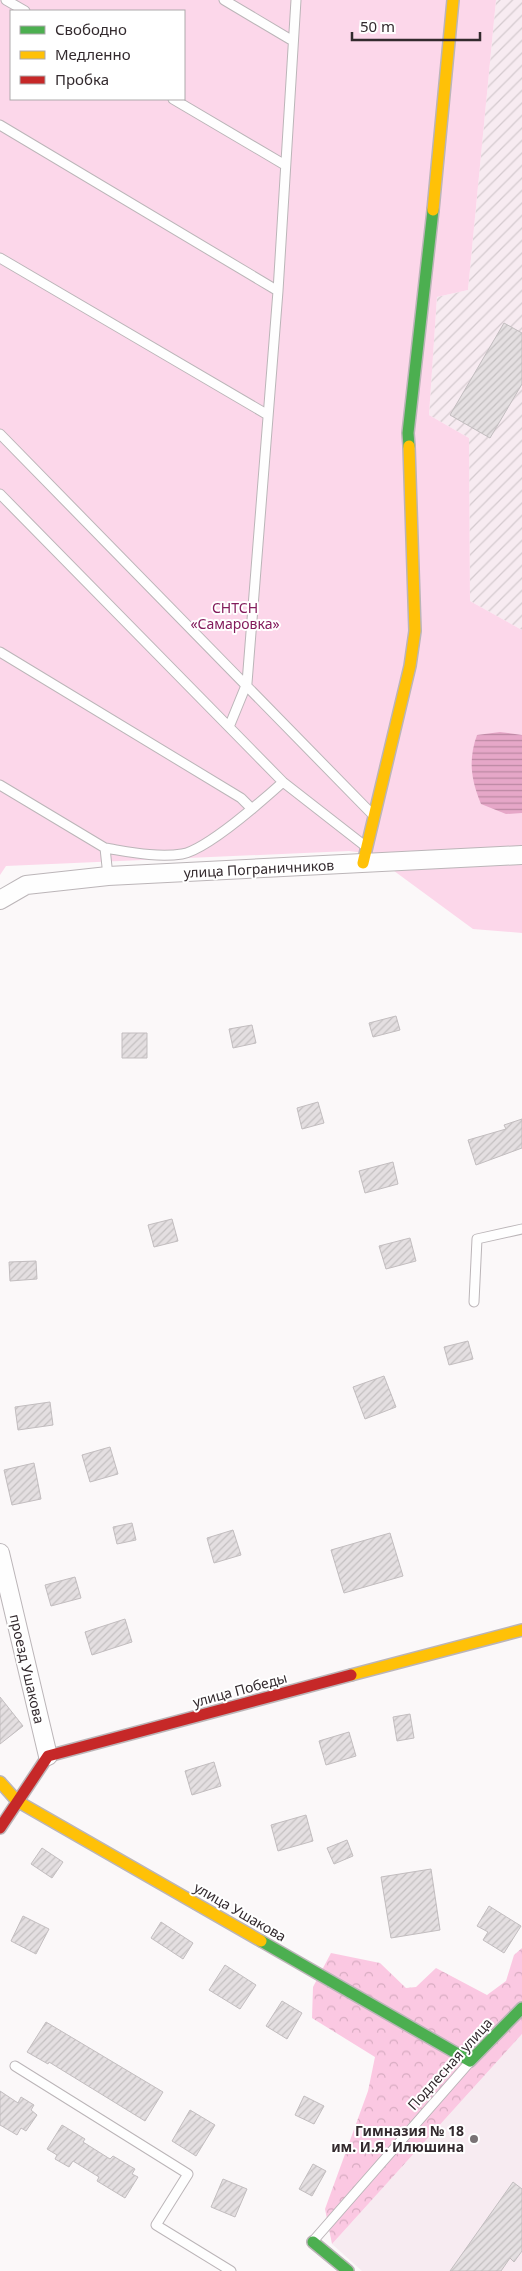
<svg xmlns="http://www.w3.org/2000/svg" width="522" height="2271" viewBox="0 0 522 2271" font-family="'Noto Sans',sans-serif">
	<defs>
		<pattern id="industrial-furrows" width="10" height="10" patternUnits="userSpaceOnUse" patternTransform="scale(1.25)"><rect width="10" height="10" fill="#f7ebf1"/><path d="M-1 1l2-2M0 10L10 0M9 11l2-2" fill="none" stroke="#d4cacf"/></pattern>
		<pattern id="forest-crowns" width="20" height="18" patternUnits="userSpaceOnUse" patternTransform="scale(1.25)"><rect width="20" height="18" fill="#fbc8e2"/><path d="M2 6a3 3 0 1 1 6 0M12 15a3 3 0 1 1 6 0" fill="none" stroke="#d8acc2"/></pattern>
		<pattern id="water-rules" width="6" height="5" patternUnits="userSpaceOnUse" patternTransform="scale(1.25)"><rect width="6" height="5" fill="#e6a7c8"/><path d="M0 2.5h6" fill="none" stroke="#bb88a3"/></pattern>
		<pattern id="building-hatch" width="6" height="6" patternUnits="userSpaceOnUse" patternTransform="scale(1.25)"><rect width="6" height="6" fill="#e4dfe1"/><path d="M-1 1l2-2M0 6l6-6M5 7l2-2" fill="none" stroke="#c4c0c1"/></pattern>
	</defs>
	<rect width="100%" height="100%" fill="#fbf8f9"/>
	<!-- built -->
	<path fill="#f7ebf1" d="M 522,2034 L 522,2271 L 362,2271 L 332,2244 Z"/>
	<!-- industrial -->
	<path fill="url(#industrial-furrows)" d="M 496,0 L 522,0 L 522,630 L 470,601 L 469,438 L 429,415 L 437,297 L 468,290 Z"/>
	<!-- forest -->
	<path fill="url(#forest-crowns)" d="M 522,1948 L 522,2034 L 332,2244 L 325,2209 L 368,2091 L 375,2057 L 312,2018 L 313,1987 L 331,1953 L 380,1963 L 406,1988 L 416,1987 L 436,1968 L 487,1995 L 506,1981 L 514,1955 Z"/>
	<!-- garden -->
	<path fill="#fcd7ea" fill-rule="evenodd" d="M 0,0 L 496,0 L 468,290 L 437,297 L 429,415 L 469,438 L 470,601 L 522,630 L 522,933 L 473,929 L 371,854 L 349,851 L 6,866 L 0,875 ZM 11,11 L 184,11 L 184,99 L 11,99 Z"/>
	<!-- water -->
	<path fill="url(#water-rules)" d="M 500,732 L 522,735 L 522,813 L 506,814 L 481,804 C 471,780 468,760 477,735 Z"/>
	<!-- building -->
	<path fill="url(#building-hatch)" stroke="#c2bdbf" d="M 504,323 L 522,333 L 522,384 L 490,438 L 450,415 Z
		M 396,1016 L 400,1030 L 373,1037 L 369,1023 Z
		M 252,1025 L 256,1043 L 233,1048 L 229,1029 Z
		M 122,1033 L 147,1033 L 147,1058 L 122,1058 Z
		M 318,1102 L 324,1123 L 302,1129 L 297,1108 Z
		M 522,1119 L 522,1148 L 476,1165 L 468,1140 L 506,1129 L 504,1125 Z
		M 393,1162 L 398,1184 L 365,1193 L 359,1171 Z
		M 172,1219 L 178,1241 L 154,1247 L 148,1225 Z
		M 410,1238 L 416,1261 L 386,1269 L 379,1246 Z
		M 36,1261 L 37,1279 L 10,1281 L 9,1262 Z
		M 468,1341 L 473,1359 L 449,1365 L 444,1347 Z
		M 384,1376 L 396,1407 L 365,1419 L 353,1387 Z
		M 50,1402 L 53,1425 L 18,1430 L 15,1407 Z
		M 110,1447 L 118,1474 L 90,1482 L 82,1455 Z
		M 34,1463 L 41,1499 L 12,1505 L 4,1470 Z
		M 132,1523 L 136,1540 L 117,1544 L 113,1527 Z
		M 233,1530 L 241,1555 L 214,1563 L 207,1538 Z
		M 390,1533 L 403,1576 L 344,1593 L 331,1550 Z
		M 75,1577 L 81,1598 L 51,1606 L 45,1585 Z
		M 125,1619 L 132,1642 L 92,1655 L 85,1632 Z
		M 0,1697 L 23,1726 L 0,1744 Z
		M 410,1714 L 414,1738 L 397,1741 L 393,1717 Z
		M 349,1732 L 356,1756 L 326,1765 L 319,1741 Z
		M 214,1762 L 221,1786 L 192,1795 L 185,1771 Z
		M 306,1815 L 313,1841 L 278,1851 L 271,1825 Z
		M 347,1840 L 353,1856 L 334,1864 L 327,1848 Z
		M 42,1848 L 63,1862 L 52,1878 L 31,1864 Z
		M 431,1869 L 440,1930 L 391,1938 L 381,1877 Z
		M 489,1906 L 521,1926 L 504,1953 L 483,1940 L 488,1932 L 477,1926 Z
		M 23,1916 L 49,1929 L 36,1954 L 11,1941 Z
		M 161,1922 L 193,1943 L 183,1959 L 151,1938 Z
		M 225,1965 L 256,1985 L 240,2009 L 209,1990 Z
		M 282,2001 L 302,2013 L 287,2039 L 266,2026 Z
		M 46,2022 L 163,2092 L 145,2121 L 49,2062 L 48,2064 L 27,2052 Z
		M 0,2091 L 18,2103 L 21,2097 L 34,2105 L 31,2110 L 37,2115 L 26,2131 L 21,2128 L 17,2135 L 0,2125 Z
		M 304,2096 L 324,2106 L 314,2124 L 295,2115 Z
		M 190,2110 L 215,2125 L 196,2156 L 172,2141 Z
		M 62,2125 L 85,2139 L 83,2142 L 110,2159 L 113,2156 L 135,2169 L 132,2174 L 138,2177 L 125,2198 L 97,2181 L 99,2177 L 73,2161 L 69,2167 L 55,2159 L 57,2155 L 47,2149 Z
		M 313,2164 L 326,2171 L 312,2196 L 299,2189 Z
		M 223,2179 L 247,2189 L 235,2217 L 211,2207 Z
		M 513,2182 L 522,2189 L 522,2251 L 514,2262 L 510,2258 L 501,2271 L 450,2271 Z"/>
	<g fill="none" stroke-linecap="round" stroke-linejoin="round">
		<!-- lane casing -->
		<g stroke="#bbb5b8" stroke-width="11">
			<path id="lane" d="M 6,0 L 25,11
				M 224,0 L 293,41
				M 173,99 L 285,165
				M 0,125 L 278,291
				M 0,258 L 268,415
				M 0,434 L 371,813
				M 0,494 L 283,782 L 365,846
				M 0,652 L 241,798 L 252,809
				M 229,727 L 247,683 L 278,291 L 296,0
				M 0,785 L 105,848 L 108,876
				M 105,848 C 130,852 157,858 182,854 C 206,850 263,800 283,782
				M 474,1302 L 477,1239 L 522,1229
				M 15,2066 L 188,2174 L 156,2225 L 231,2271
				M 314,2240 L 468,2064"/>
		</g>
		<!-- street casing -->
		<g stroke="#bbb5b8" stroke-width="20">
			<path id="street" d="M 0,900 L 26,885 L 108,876 L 522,855
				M 0,1553 L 48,1756"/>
		</g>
		<!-- fast casing -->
		<g stroke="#bbb5b8" stroke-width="14">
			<path id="fast" d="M 409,446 L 408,433 L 433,210
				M 261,1941 L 470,2061 L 522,2008
				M 313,2242 L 348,2271"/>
		</g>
		<!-- slow casing -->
		<g stroke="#bbb5b8" stroke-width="14">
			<path id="slow" d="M 433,210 L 453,0
				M 363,863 L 410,666 L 415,631 L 409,446
				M 351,1675 L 522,1630
				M 0,1782 L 17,1801 L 261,1941"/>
		</g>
		<!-- jam casing -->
		<g stroke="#bbb5b8" stroke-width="14">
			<path id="jam" d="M 0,1828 L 48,1756 L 351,1675"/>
		</g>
		<!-- lane -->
		<use href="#lane" stroke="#fefefe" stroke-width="9"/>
		<!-- street -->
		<use href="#street" stroke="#fefefe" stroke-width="18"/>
		<!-- fast -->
		<use href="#fast" stroke="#4caf50" stroke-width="11"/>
		<!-- slow -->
		<use href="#slow" stroke="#ffc107" stroke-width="11"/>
		<!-- jam -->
		<use href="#jam" stroke="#c62828" stroke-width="11"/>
	</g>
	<!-- markers -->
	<circle fill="#797275" stroke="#fff" stroke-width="2" cx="474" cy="2139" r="5"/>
	<g text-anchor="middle" stroke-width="4" stroke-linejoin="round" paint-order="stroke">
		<!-- park labels -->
		<g font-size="14" fill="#831c5c" stroke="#fff">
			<text x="235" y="613">СНТСН<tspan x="235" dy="16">«Самаровка»</tspan></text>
		</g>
		<!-- street labels -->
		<g font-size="14" fill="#332a2e" stroke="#fff">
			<text transform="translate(259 869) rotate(-3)" y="5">улица Пограничников</text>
			<text transform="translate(27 1669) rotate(77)" y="5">проезд Ушакова</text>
			<text transform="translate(240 1690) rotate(-15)" y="5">улица Победы</text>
			<text transform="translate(240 1912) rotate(30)" y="5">улица Ушакова</text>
			<text transform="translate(450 2064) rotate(-48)" y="5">Подлесная улица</text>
		</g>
		<!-- poi labels -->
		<g font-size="14" font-weight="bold" fill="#332a2e" stroke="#fff" text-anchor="end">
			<text x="464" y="2136">Гимназия № 18<tspan x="464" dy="16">им. И.Я. Илюшина</tspan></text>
		</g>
	</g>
	<!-- legend -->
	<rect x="10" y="10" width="175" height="90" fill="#ffffff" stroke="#adaaab"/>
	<rect x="20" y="26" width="25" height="8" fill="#4caf50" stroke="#adaaab"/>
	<text x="55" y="35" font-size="15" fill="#332a2e">Свободно</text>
	<rect x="20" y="51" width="25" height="8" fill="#ffc107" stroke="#adaaab"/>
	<text x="55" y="60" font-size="15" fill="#332a2e">Медленно</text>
	<rect x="20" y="76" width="25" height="8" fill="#c62828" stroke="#adaaab"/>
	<text x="55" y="85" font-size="15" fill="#332a2e">Пробка</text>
	<!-- scale -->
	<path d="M352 32v8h128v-8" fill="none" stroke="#332a2e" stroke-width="2.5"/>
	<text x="360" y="32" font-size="15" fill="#332a2e" stroke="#ffffff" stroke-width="4" paint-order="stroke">50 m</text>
</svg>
